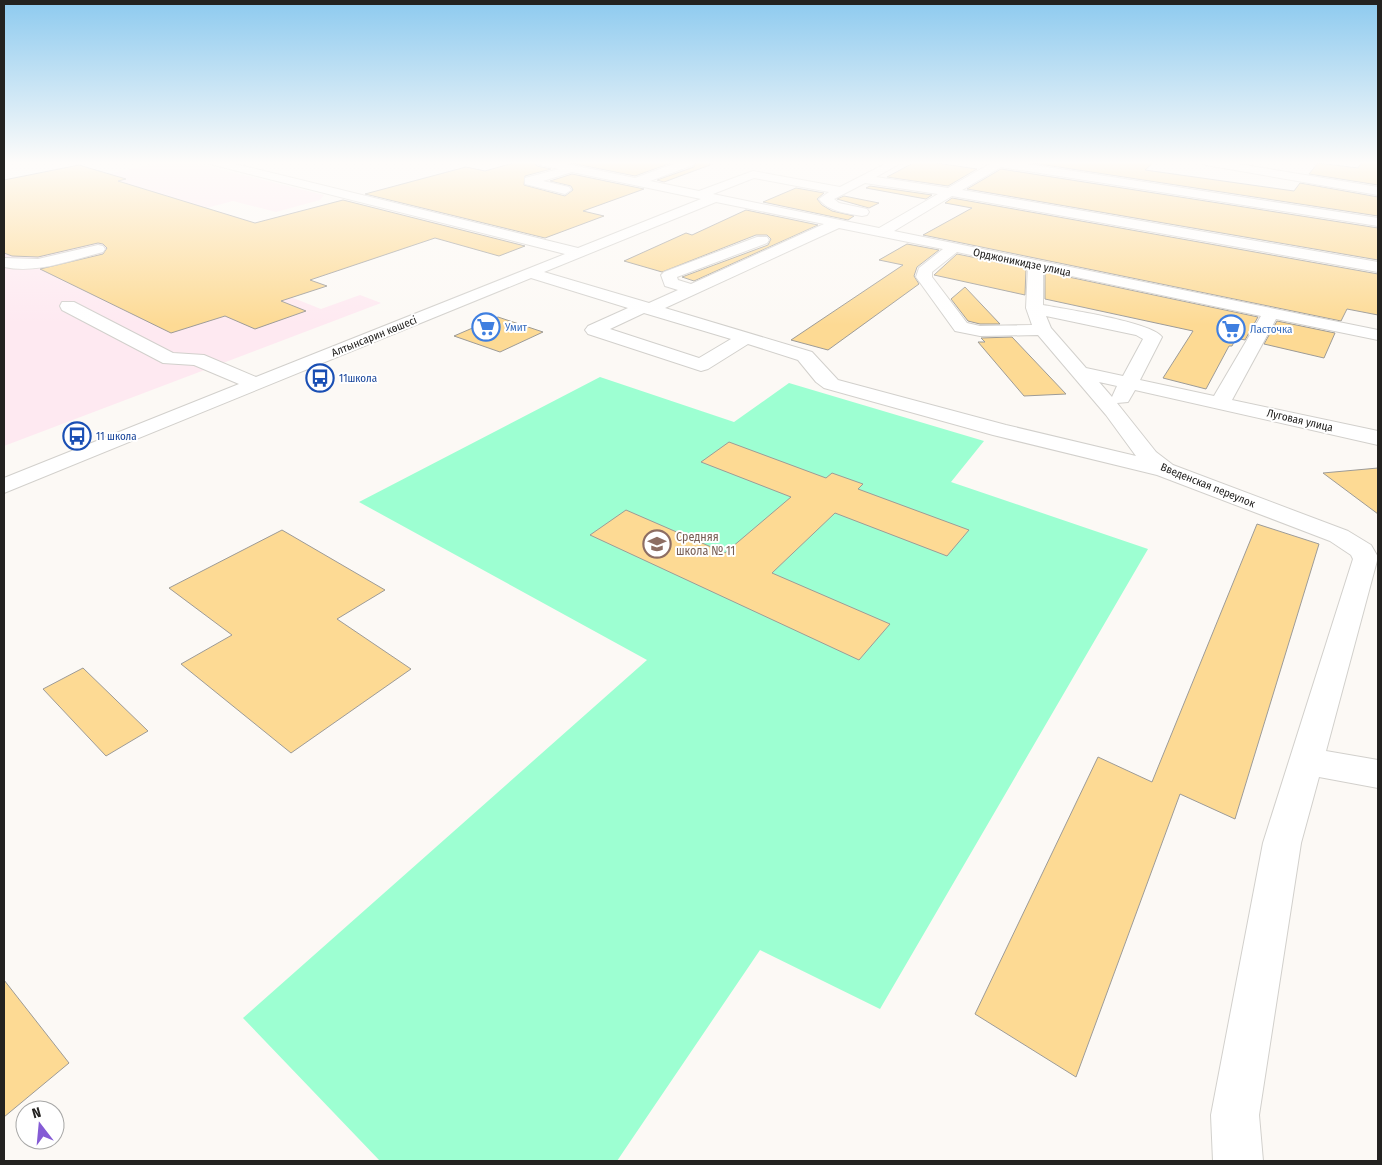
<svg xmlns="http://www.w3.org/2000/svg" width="1382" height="1165" viewBox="0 0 1382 1165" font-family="'Fira Sans Condensed',sans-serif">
	<rect width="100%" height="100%" fill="#fcf9f5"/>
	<!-- industrial -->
	<path fill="#fee9f1" d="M 165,162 L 190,162 L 324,195 L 320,200 L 276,212 L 233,201 L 122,230 L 321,309 L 360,295 L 381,303 L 4,446 L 4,183 L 24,191 Z"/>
	<!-- green -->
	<path fill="#9dffd2" d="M 600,377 L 734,422 L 789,383 L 984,441 L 951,482 L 1148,549 L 880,1009 L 760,950 L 617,1161 L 380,1161 L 243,1018 L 647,660 L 359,502 Z"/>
	<!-- building -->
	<path fill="#fdda94" stroke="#9d9b97" d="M 517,162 L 533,162 L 537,166 L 551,169 L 525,176 L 524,185 L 565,196 L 573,190 L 571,186 L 550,181 L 572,174 L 644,189 L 583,211 L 604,216 L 545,238 L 365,194 L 466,167 L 485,171 Z
		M 566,162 L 674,162 L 635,176 Z
		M 696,162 L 709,162 L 710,165 L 664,182 L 657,180 L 694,167 Z
		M 915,162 L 930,162 L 977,169 L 948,186 L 887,177 Z
		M 1026,162 L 1154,162 L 1145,170 L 1294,191 L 1300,183 L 1378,197 L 1378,216 Z
		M 1362,162 L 1378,162 L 1378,185 L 1309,174 L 1318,163 L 1358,168 Z
		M 79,165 L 126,179 L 118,181 L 255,223 L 343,200 L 525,246 L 499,256 L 435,238 L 310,280 L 327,286 L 281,301 L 306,311 L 255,329 L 225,316 L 171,333 L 40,269 L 103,254 L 107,248 L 103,244 L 98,243 L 38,257 L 12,256 L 4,253 L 4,180 Z
		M 1001,169 L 1378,228 L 1378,260 L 967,189 Z
		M 870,186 L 932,195 L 926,199 L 866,188 Z
		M 796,188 L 824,193 L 817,199 L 822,205 L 832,211 L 854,216 L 848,220 L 763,202 Z
		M 844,196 L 879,203 L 869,208 L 837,199 Z
		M 952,198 L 1378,274 L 1378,315 L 1347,309 L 1341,321 L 923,235 L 972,208 L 945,203 Z
		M 746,210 L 818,225 L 694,281 L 682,277 L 768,245 L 771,239 L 767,235 L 756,235 L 662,272 L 624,261 L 686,233 L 692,235 Z
		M 907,244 L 939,250 L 917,267 L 914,276 L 919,284 L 828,350 L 791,340 L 903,265 L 879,260 Z
		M 957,254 L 1026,268 L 1025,295 L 934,275 Z
		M 1045,272 L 1258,317 L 1245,340 L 1236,338 L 1232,346 L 1229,346 L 1206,389 L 1163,378 L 1193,331 L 1045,299 Z
		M 965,287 L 1000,324 L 980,324 L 968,321 L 951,299 Z
		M 498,317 L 543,332 L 500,352 L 454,336 Z
		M 1277,321 L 1335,333 L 1324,358 L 1264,344 Z
		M 1012,337 L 1066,394 L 1024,396 L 978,342 L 985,342 L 981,338 Z
		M 729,442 L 826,478 L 832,473 L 863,484 L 858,489 L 969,530 L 947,556 L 835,513 L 772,573 L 890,624 L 859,660 L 590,535 L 626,510 L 725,553 L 791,497 L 701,462 Z
		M 1378,468 L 1378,514 L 1323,473 Z
		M 1257,524 L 1319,544 L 1235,819 L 1180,794 L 1076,1077 L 975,1014 L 1098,757 L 1152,782 Z
		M 282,530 L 385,590 L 337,619 L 411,669 L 291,753 L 181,664 L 232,635 L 169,588 Z
		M 83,668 L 148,731 L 106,756 L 43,689 Z
		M 4,980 L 69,1063 L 4,1117 Z"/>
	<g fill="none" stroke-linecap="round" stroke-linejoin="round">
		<!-- minor casing -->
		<g stroke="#d2d0cc" stroke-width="2">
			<path id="minor" d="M 208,162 L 227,162 L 578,248 L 701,199 L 572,172 L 543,181 L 569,187 L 571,190 L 565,194 L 525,184 L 525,178 L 559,169 L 537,164 L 535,162 L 557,162 L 635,178 L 679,162 L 694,162 L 693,165 L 650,181 L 699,191 L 753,171 L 840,187 L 889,162 L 903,162 L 876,177 L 948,188 L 993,162 L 1014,162 L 1378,218 L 1378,226 L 1001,167 L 962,190 L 1378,262 L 1378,272 L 952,196 L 894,231 L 1378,330 L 1378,340 L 1276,319 L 1232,400 L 1378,431 L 1378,445 L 1135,390 L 1128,402 L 1117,403 L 1156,452 L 1173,465 L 1348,531 L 1371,545 L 1378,557 L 1326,751 L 1378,760 L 1378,788 L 1319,777 L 1301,843 L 1259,1115 L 1263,1161 L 1213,1161 L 1211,1115 L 1263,843 L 1353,559 L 1351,555 L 1330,541 L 1157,475 L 993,435 L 824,388 L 816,382 L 798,360 L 748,344 L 708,369 L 701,371 L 588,334 L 585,330 L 588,326 L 628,308 L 531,278 L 4,493 L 4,478 L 239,384 L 194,365 L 163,363 L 62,310 L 60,306 L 62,302 L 74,302 L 173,353 L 204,355 L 256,377 L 565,254 L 210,164 ZM 754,178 L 829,192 L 819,199 C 829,212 847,213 862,216 L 867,215 L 869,212 L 867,209 L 839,203 L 834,199 L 865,183 L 938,194 L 879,228 L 713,194 ZM 716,202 L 824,224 L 691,284 L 678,280 L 677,277 L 767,243 L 769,240 L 767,237 L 757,237 L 664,272 L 661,275 L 665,286 L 678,290 L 649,303 L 544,272 ZM 839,228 L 943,249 L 919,268 L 916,277 L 955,331 L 980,336 L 1038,335 L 1106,415 L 1136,456 L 1006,425 L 838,380 L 812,352 L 665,308 ZM 957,252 L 1028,267 L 1026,308 L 1032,325 L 980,326 L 967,323 L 932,277 L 932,272 ZM 1043,270 L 1261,316 L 1214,396 L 1140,380 L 1162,337 C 1152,322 1064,309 1043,305 ZM 644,313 L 731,339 L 699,358 L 610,329 ZM 1046,316 L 1136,335 L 1143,339 L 1123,376 L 1086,368 L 1051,328 ZM 1099,382 L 1117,386 L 1112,397 Z
				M 1200,162 L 1226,162 L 1378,187 L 1378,195 L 1206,165 Z
				M 98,245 L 103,246 L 105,249 L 103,252 C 71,260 37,274 4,267 L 4,258 L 38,259 Z"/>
		</g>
		<!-- minor -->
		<use href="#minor" fill="#fff" fill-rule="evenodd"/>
	</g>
	<!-- sky -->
	<linearGradient id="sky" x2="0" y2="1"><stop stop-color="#8dcaef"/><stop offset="0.5" stop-color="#fefcfa"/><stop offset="1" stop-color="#fefcfa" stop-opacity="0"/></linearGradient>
	<rect width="1382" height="325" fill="url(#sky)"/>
	<!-- icons -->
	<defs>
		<g id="supermarket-ring" transform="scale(1.4375)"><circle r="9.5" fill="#fff" stroke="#3f7fe0" stroke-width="1.5"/><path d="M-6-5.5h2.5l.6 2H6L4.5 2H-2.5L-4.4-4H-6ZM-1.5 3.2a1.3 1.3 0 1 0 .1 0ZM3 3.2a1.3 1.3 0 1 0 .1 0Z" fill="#3f7fe0"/></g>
		<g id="bus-ring" transform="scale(1.4375)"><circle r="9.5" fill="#fff" stroke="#1a4fb4" stroke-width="1.5"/><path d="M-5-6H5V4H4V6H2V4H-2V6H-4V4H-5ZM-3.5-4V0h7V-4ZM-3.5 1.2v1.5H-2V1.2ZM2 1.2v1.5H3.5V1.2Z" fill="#1a4fb4"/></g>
		<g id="school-ring" transform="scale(1.4375)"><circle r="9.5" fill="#fff" stroke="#8d6e63" stroke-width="1.5"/><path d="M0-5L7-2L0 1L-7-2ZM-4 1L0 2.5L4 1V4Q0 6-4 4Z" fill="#8d6e63"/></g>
	</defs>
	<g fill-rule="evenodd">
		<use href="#supermarket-ring" x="486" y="327"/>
		<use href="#supermarket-ring" x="1231" y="329"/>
		<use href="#bus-ring" x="320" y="378"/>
		<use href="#bus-ring" x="77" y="436"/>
		<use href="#school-ring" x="657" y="544"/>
	</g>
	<g text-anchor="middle" stroke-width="4" stroke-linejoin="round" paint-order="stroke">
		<!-- far-street labels -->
		<g font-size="11" fill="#232220" stroke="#fff">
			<text transform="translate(1022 262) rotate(12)" y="4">Орджоникидзе улица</text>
			<text transform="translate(374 336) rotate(-22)" y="4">Алтынсарин көшесі</text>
			<text transform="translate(1300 420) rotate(13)" y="4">Луговая улица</text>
			<text transform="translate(1208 485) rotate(22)" y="4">Введенская переулок</text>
		</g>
		<!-- far-shop labels -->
		<g font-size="11" fill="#366cbe" stroke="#fff" text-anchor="start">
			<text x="505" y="331">Умит</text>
			<text x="1250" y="333">Ласточка</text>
		</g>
		<!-- far-transit labels -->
		<g font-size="11" fill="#164399" stroke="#fff" text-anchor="start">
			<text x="339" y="382">11школа</text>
			<text x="96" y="440">11 школа</text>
		</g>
		<!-- education labels -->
		<g font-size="12" fill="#785e54" stroke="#fff" text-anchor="start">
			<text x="676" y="541">Средняя<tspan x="676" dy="14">школа № 11</tspan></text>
		</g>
	</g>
	<!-- border -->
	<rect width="1382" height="1165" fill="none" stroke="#232220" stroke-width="10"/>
	<!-- north arrow -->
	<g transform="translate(40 1125) rotate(344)"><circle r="24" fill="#ffffff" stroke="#a7a7a6"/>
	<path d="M0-4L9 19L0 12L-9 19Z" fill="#855bd5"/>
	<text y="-8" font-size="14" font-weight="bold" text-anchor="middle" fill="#232220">N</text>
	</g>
</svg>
